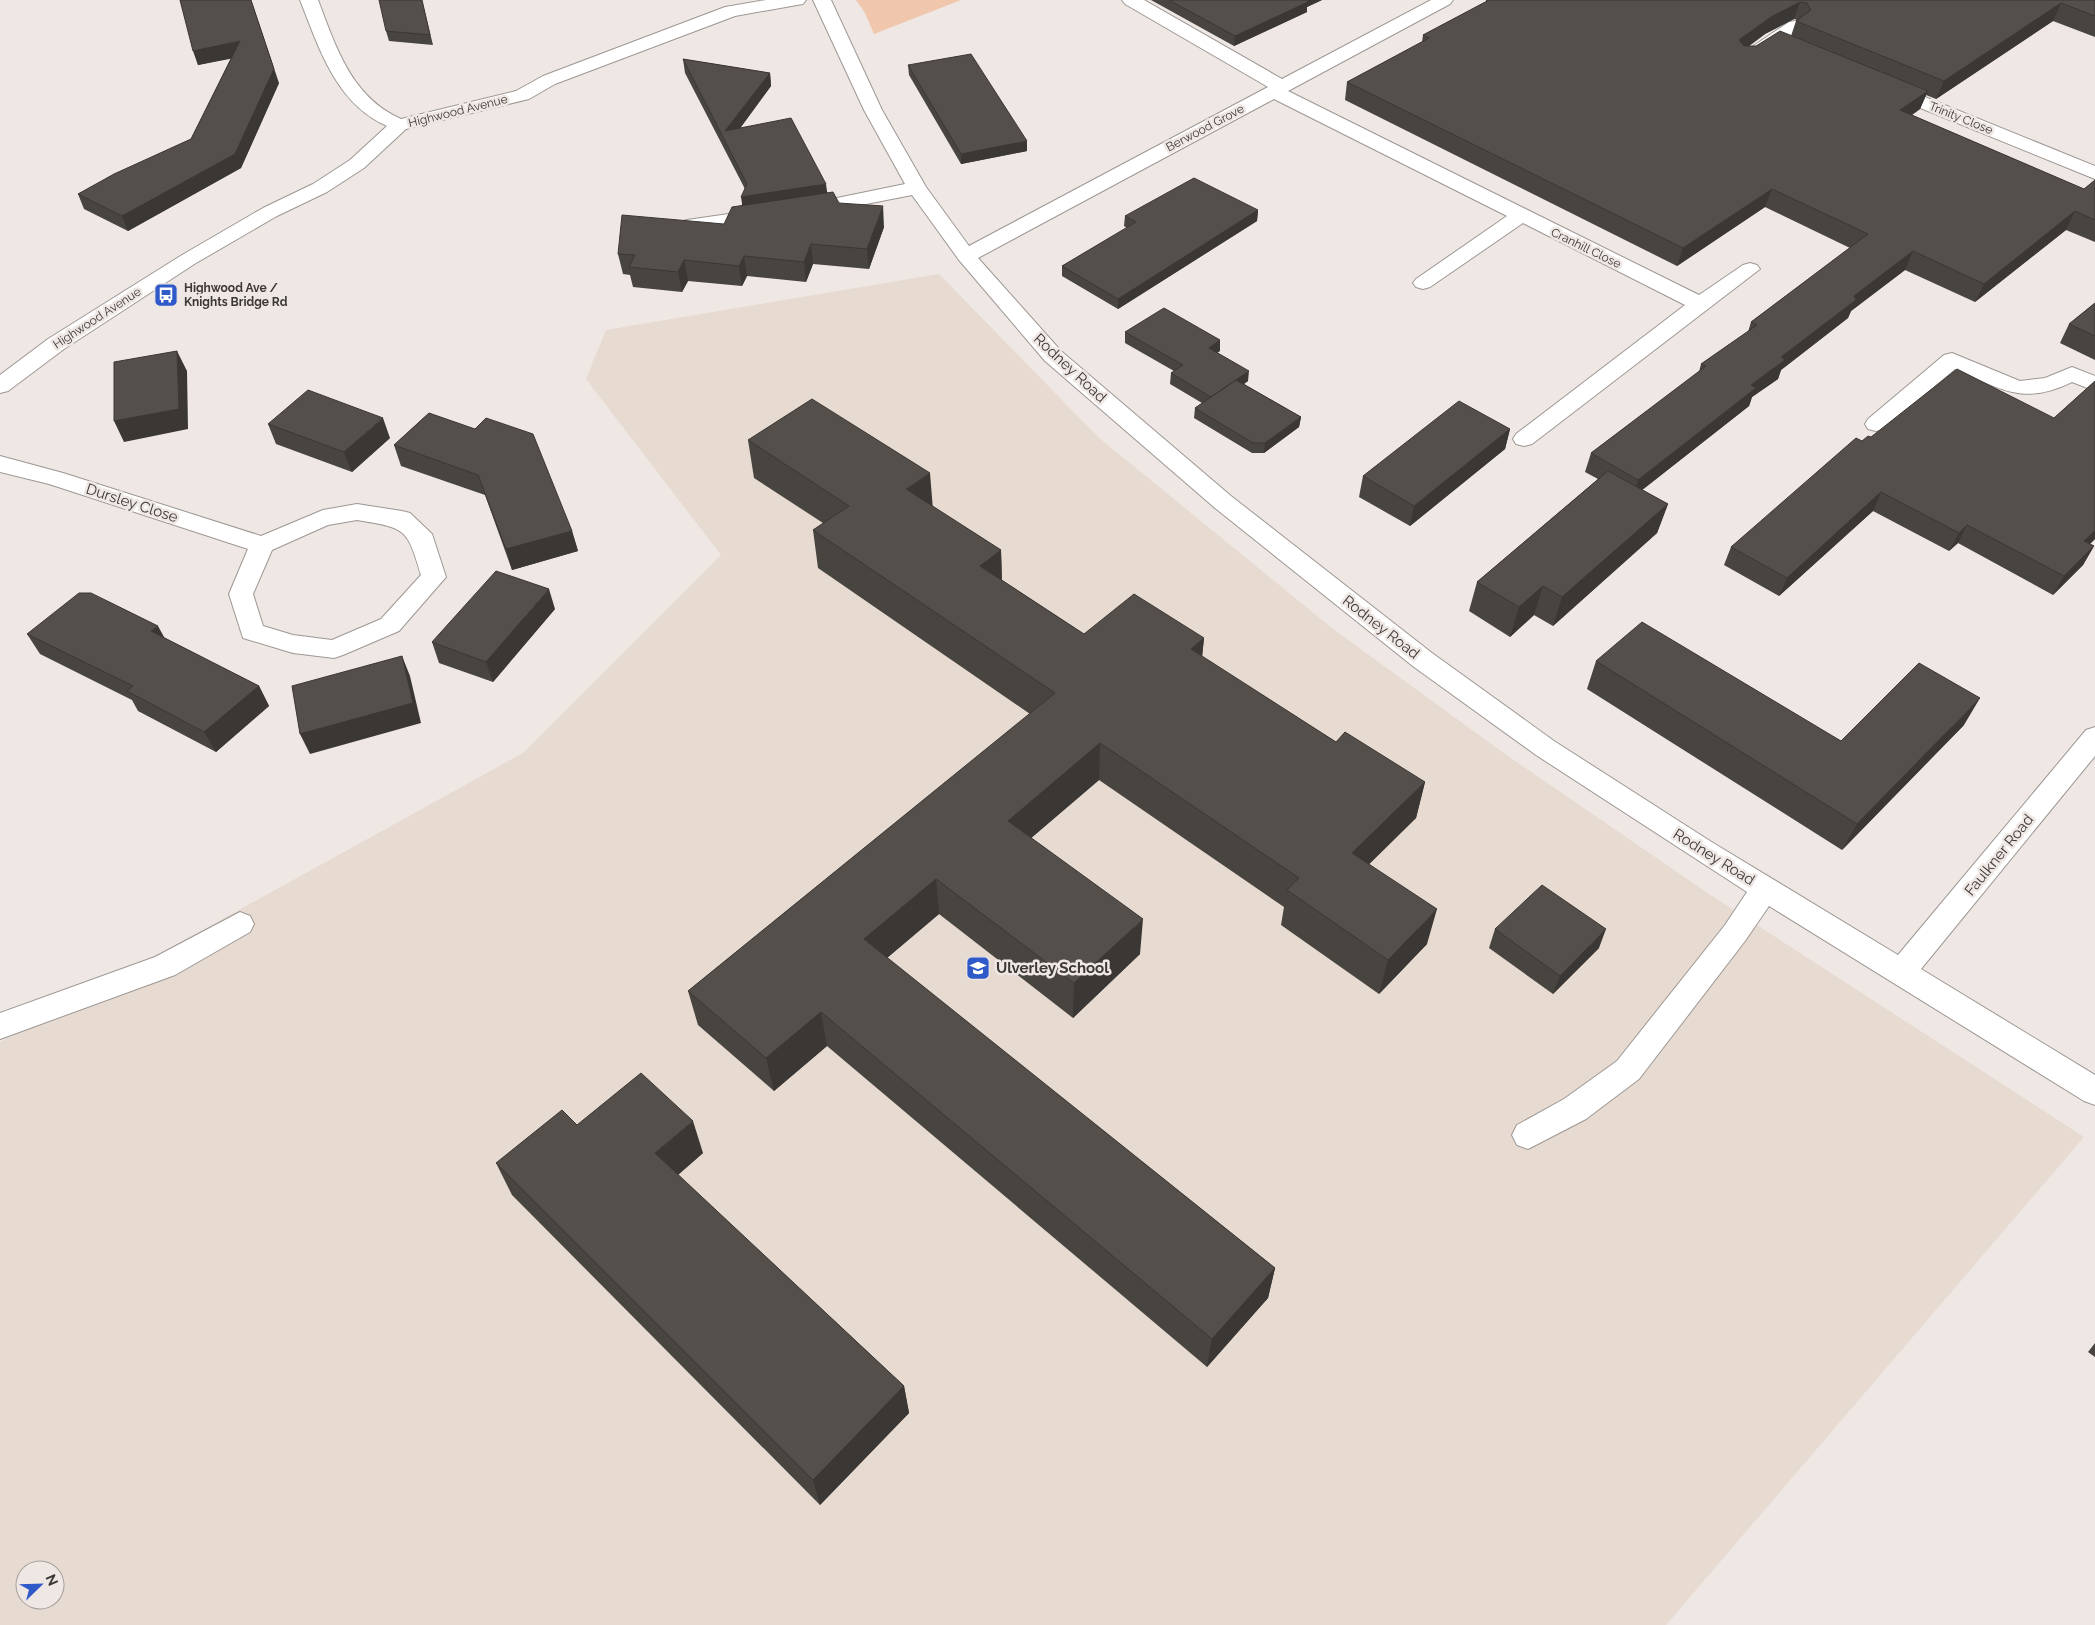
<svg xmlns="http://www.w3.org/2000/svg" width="2095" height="1625" viewBox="0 0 2095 1625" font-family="Raleway,sans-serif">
	<rect width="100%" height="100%" fill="#eee7e3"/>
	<!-- built -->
	<path fill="#e6dad1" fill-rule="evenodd" d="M 939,274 L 1098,437 L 1333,629 L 1505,754 L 1709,894 L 2084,1137 L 1666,1625 L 0,1625 L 0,1042 L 523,753 L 721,555 L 586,379 L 606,330 ZM 25,1570 L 55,1570 L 55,1600 L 25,1600 Z"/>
	<!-- green -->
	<path fill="#f0c7ac" d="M 856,0 L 961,0 L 874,34 L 865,13 Z"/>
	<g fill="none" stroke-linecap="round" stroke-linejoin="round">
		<!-- minor casing -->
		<g stroke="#9d9793" stroke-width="2">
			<path id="minor" d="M 300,0 L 318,0 C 336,47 351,97 401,119 L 516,91 L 543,76 L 725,7 L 766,0 L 806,0 L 803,4 L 797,5 L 735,16 L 555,84 L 529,99 L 406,129 L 364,168 L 327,192 L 277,216 L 196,263 L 64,349 L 8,391 L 0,393 L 0,375 L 48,339 L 182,255 L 263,208 L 313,184 L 350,160 L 387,126 C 336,104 319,48 300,0 Z
				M 813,0 L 831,0 L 882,110 L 926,187 L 969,246 L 1268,87 L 1125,4 L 1122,0 L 1144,0 L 1282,79 L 1431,0 L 1453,0 L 1450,4 L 1288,91 L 1699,295 L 1743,265 L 1750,263 L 1757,265 L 1760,269 L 1532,444 L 1524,446 L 1516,444 L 1513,439 L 1516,434 L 1685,305 L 1523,223 L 1430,287 L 1423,289 L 1416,287 L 1413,283 L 1416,279 L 1507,216 L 1274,99 L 978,258 L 1061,351 L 1231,496 L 1432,653 L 1554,741 L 1710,841 L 1898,955 L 2086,730 L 2095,727 L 2095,756 L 1921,969 L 2095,1075 L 2095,1105 L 2084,1101 L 1769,906 L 1745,941 L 1639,1079 L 1586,1119 L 1528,1149 L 1517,1145 L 1512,1135 L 1517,1125 L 1564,1099 L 1617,1061 L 1725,925 L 1747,892 L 1536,755 L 1414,667 L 1215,508 L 1045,361 L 959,260 L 912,195 L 805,216 L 798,214 L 795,210 L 798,206 L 905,184 L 864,110 Z
				M 1795,21 L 1801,22 L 1804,26 L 1801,30 L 1758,57 L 1746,57 L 1743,53 L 1789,22 Z
				M 1888,82 L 2095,166 L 2095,179 L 1881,92 L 1879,88 L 1881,84 Z
				M 763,209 L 770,211 L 773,215 L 770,219 L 687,232 L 680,230 L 677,226 L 680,222 L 687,220 Z
				M 1952,353 L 2020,381 L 2045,378 L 2072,367 L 2095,376 L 2095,391 L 2072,382 C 2023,406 2001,389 1955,369 L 1884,429 L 1876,431 L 1868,429 L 1865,424 L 1868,419 L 1944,355 Z
				M 0,456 L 63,473 L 261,536 L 323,510 L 357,504 L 402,511 L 410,513 L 432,534 L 446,577 L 399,631 L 343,655 L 334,658 L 293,653 L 243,638 L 229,594 L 248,549 L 49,484 L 0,472 ZM 357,520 C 405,528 407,527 421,575 L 381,619 L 332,640 L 293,635 L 263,626 L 253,594 L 272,550 L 328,525 Z
				M 240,912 L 250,916 L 254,924 L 250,932 L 175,975 L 0,1039 L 0,1013 L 155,957 Z"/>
		</g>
		<!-- minor -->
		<use href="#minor" fill="#fff" fill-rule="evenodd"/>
	</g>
	<!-- wall -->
	<path fill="#484440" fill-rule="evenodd" d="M 180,0 L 279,83 L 241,168 L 128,231 L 84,209 L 78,194 L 191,139 L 231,58 L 198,65 Z
		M 422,0 L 433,45 L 389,41 L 386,31 Z
		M 1151,0 L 1322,0 L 1307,7 L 1307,12 L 1234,46 Z
		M 1486,0 L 2095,0 L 2095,37 L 2053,21 L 1936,99 L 1926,95 L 1920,109 L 1912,115 L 2084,189 L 2095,180 L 2095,242 L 2066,230 L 1975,302 L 1905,270 L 1851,311 L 1848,318 L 1781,370 L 1778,379 L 1752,397 L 1749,406 L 1642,490 L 1668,504 L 1657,533 L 1553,626 L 1534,615 L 1510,637 L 1469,611 L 1477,582 L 1598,479 L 1585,472 L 1591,453 L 1699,372 L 1701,364 L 1748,332 L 1751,322 L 1850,248 L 1765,207 L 1677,266 L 1345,100 L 1347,82 L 1422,42 L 1423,35 L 1486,2 ZM 1794,19 L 1797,20 L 1796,21 L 1791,36 L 1756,46 L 1749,46 L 1765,34 Z
		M 683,59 L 770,73 L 771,86 L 740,128 L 839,203 L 884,227 L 869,269 L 813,264 L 806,282 L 747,276 L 742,286 L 688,281 L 682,292 L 633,287 L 630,275 L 623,274 L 618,254 L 724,224 L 742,205 L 745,189 L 685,73 Z
		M 908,65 L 1027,151 L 961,164 L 909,75 Z
		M 1258,210 L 1257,221 L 1118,309 L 1062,276 L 1062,266 L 1127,228 L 1124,226 L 1125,216 Z
		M 2095,303 L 2095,360 L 2060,343 L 2069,324 Z
		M 1125,332 L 1220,340 L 1220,351 L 1217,352 L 1248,381 L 1244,384 L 1301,417 L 1299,427 L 1264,453 L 1252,453 L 1194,418 L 1195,408 L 1202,403 L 1170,384 L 1171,373 L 1174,371 L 1125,343 Z
		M 2095,381 L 2095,539 L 2090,544 L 2094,546 L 2083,565 L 2053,595 L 1958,543 L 1949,551 L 1873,511 L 1779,596 L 1724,565 L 1731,547 L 1862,441 L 1871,437 L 2054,418 Z
		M 429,413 L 572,531 L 578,551 L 512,570 L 485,495 L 401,466 L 394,445 Z
		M 268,424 L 390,438 L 352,472 L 276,444 Z
		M 1510,429 L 1505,449 L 1410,526 L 1359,497 L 1363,476 Z
		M 748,440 L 932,506 L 1001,550 L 1002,580 L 1084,634 L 1204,638 L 1202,657 L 1336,742 L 1425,782 L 1416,818 L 1369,864 L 1427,944 L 1379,994 L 1281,925 L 1284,907 L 1099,780 L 1031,838 L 1140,954 L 1073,1018 L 939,914 L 887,958 L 1275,1268 L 1268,1298 L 1207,1367 L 827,1046 L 774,1091 L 698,1025 L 688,991 L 1030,714 L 818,568 L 813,530 L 823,523 L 754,478 Z
		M 555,609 L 493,682 L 439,663 L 432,642 Z
		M 27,634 L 164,638 L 259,686 L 269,706 L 216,752 L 138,711 L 132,700 L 40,654 Z
		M 1596,661 L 1841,741 L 1964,725 L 1842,850 L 1587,689 Z
		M 1495,929 L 1599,948 L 1553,994 L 1489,948 Z
		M 577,1125 L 703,1153 L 678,1175 L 904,1386 L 909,1413 L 820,1505 L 512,1195 L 496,1163 Z
		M 2095,1343 L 2095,1357 L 2088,1352 Z"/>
	<!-- shaded-wall -->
	<path fill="#3b3734" d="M 251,0 L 279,83 L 241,168 L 128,231 L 122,216 L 235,154 Z
		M 1307,0 L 1322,0 L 1307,7 L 1307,12 L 1234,46 L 1235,36 Z
		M 1800,2 L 1794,19 L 1765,34 L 1733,58 L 1739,40 L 1771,17 Z
		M 2061,3 L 2053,21 L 1936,99 L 1944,81 Z
		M 240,41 L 245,56 L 198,65 L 193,51 Z
		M 770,73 L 771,86 L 728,145 L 725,131 Z
		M 1928,91 L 1920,109 L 1893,128 L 1900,110 Z
		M 1027,141 L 1027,151 L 961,164 L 961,154 Z
		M 826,184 L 828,198 L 743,210 L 741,197 Z
		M 1772,189 L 1765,207 L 1677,266 L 1683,248 Z
		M 883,206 L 884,227 L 869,269 L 867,249 Z
		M 1258,210 L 1257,221 L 1118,309 L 1118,299 Z
		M 2075,211 L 2066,230 L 1975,302 L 1984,284 Z
		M 811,244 L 813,264 L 806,282 L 804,262 Z
		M 1913,251 L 1905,270 L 1851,311 L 1848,318 L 1781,370 L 1778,379 L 1752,397 L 1749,406 L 1632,498 L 1638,480 L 1751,385 L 1781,357 L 1854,296 Z
		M 744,256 L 747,276 L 742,286 L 739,266 Z
		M 684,260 L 688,281 L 682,292 L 678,272 Z
		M 1220,340 L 1220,351 L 1209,358 L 1209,348 Z
		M 177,351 L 187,371 L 188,429 L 124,442 L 114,421 Z
		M 1249,371 L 1248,381 L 1210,407 L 1211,397 Z
		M 1301,417 L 1299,427 L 1264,453 L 1265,443 Z
		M 383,418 L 390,438 L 352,472 L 344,452 Z
		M 1510,429 L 1505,449 L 1410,526 L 1414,506 Z
		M 930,473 L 933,510 L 906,489 Z
		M 1881,492 L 1873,511 L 1779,596 L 1787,578 Z
		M 1668,504 L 1657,533 L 1553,626 L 1562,597 Z
		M 1967,525 L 1958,543 L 1949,551 L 1959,533 Z
		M 572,531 L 578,551 L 512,570 L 506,549 Z
		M 2095,531 L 2095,539 L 2073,559 L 2084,541 Z
		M 2094,546 L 2083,565 L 2053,595 L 2064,576 Z
		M 1001,550 L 1002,588 L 980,566 Z
		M 1543,586 L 1534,615 L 1510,637 L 1519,607 Z
		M 549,589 L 555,609 L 493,682 L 486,662 Z
		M 158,626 L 169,646 L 151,631 Z
		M 1204,638 L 1200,676 L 1191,649 Z
		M 402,656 L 410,676 L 421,723 L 310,754 L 300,734 Z
		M 259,686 L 269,706 L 216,752 L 204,732 Z
		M 1980,698 L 1964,725 L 1842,850 L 1857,824 Z
		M 1100,743 L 1099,780 L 1009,857 L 1008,821 Z
		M 1425,782 L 1416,818 L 1344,889 L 1352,853 Z
		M 936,879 L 939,914 L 868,974 L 864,939 Z
		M 1437,909 L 1427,944 L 1379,994 L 1388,960 Z
		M 1143,919 L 1140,954 L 1073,1018 L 1074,983 Z
		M 1606,929 L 1599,948 L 1553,994 L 1560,976 Z
		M 821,1012 L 827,1046 L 774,1091 L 766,1058 Z
		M 693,1121 L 703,1153 L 666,1185 L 655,1153 Z
		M 1275,1268 L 1268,1298 L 1207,1367 L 1212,1339 Z
		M 904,1386 L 909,1413 L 820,1505 L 813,1480 Z"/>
	<!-- building -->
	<path fill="#544f4b" stroke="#3b3734" d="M 180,0 L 251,0 L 274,69 L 235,154 L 122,216 L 78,194 L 114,174 L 191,139 L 240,41 L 193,51 Z
		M 379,0 L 422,0 L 430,35 L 386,31 Z
		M 1169,0 L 1308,0 L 1308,2 L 1235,36 Z
		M 1489,0 L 2095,0 L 2095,16 L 2061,3 L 1944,81 L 1796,21 L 1811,10 L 1807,3 L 1800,2 L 1771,17 L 1739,40 L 1744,46 L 1756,46 L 1780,31 L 1928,91 L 1900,110 L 2084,189 L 2095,180 L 2095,220 L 2075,211 L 1984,284 L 1913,251 L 1854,296 L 1856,300 L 1781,357 L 1785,360 L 1751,385 L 1756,388 L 1638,480 L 1591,453 L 1706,366 L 1701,364 L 1757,325 L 1751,322 L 1771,307 L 1868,234 L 1772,189 L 1683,248 L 1347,82 L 1429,38 L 1423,35 Z
		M 971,54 L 1027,141 L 961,154 L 908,65 Z
		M 683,59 L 770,73 L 725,131 L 791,118 L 826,184 L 741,197 L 747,184 Z
		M 1194,178 L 1258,210 L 1118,299 L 1062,266 L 1136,222 L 1125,216 Z
		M 833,192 L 839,203 L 883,206 L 867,249 L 811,244 L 804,262 L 744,256 L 739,266 L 684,260 L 678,272 L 629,267 L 635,255 L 618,254 L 622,215 L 724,224 L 732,207 Z
		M 2095,303 L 2095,336 L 2069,324 Z
		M 1164,308 L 1220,340 L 1209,348 L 1249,371 L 1211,397 L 1171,373 L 1183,365 L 1125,332 Z
		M 177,351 L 179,409 L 114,421 L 114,362 Z
		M 1957,369 L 2054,418 L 2095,381 L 2095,531 L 2084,541 L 2094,546 L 2064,576 L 1967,525 L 1959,533 L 1881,492 L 1787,578 L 1731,547 L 1856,438 L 1862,441 L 1868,436 L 1871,437 Z
		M 1236,380 L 1301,417 L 1265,443 L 1253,443 L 1195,408 Z
		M 308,390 L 383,418 L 344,452 L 268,424 Z
		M 812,399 L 930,473 L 906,489 L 1001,550 L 980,566 L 1084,634 L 1134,594 L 1204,638 L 1191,649 L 1336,742 L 1345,732 L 1425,782 L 1352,853 L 1437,909 L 1388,960 L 1287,890 L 1299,878 L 1100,743 L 1008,821 L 1143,919 L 1074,983 L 936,879 L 864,939 L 1275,1268 L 1212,1339 L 821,1012 L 766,1058 L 688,991 L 1055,693 L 813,530 L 849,506 L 748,440 Z
		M 1459,401 L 1510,429 L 1414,506 L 1363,476 Z
		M 429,413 L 475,429 L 486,418 L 533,434 L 572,531 L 506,549 L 478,475 L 394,445 Z
		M 1608,471 L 1668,504 L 1562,597 L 1543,586 L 1519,607 L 1477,582 Z
		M 496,571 L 549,589 L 486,662 L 432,642 Z
		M 79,593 L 91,593 L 158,626 L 151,631 L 259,686 L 204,732 L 127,691 L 133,686 L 27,634 Z
		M 1642,622 L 1841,741 L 1919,663 L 1980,698 L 1857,824 L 1596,661 Z
		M 402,656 L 413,703 L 300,734 L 292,686 Z
		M 1542,885 L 1606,929 L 1560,976 L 1495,929 Z
		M 641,1073 L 693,1121 L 655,1153 L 904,1386 L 813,1480 L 496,1163 L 562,1110 L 577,1125 Z"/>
	<!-- icons -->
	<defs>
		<g id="bus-square" transform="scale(1.25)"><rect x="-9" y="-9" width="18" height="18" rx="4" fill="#2f59c8" stroke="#eee7e3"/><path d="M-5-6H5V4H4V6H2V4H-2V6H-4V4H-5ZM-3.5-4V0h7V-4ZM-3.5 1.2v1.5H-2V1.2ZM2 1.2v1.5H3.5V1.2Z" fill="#fff"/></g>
		<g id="school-square" transform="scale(1.25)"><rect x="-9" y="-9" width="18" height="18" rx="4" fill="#2f59c8" stroke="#eee7e3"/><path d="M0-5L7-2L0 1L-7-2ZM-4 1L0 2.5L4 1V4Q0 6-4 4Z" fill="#fff"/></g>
	</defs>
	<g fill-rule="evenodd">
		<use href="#bus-square" x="166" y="295"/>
		<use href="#school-square" x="978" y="968"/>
	</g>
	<g text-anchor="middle" stroke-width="5" stroke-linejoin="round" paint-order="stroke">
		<!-- far-street labels -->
		<g font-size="12" fill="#3b3836" stroke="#eee7e3">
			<text transform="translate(458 111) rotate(-14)" y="4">Highwood Avenue</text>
			<text transform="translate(1961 118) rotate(22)" y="4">Trinity Close</text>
			<text transform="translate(1205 128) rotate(-28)" y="4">Berwood Grove</text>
			<text transform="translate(1586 248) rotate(26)" y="4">Cranhill Close</text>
			<text transform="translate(97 318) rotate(-33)" y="4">Highwood Avenue</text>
		</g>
		<!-- far-poi labels -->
		<g font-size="12" font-weight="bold" fill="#3b3836" stroke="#eee7e3" text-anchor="start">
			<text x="184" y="292">Highwood Ave /<tspan x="184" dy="14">Knights Bridge Rd</tspan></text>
		</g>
		<!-- street labels -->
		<g font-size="15" fill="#3b3836" stroke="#eee7e3">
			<text transform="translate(1070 368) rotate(43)" y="5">Rodney Road</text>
			<text transform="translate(132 503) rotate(18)" y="5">Dursley Close</text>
			<text transform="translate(1381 627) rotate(38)" y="5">Rodney Road</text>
			<text transform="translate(1999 855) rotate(-51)" y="5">Faulkner Road</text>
			<text transform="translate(1714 857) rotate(32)" y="5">Rodney Road</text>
		</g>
		<!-- poi labels -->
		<g font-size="15" font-weight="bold" fill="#3b3836" stroke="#eee7e3" text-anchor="start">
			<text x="996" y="973">Ulverley School</text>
		</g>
	</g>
	<!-- north arrow -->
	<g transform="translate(40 1585) rotate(67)"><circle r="24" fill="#eee7e3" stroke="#a6a19e"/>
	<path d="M0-4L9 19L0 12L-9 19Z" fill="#2f59c8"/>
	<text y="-8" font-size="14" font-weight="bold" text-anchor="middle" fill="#3b3836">N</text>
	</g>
</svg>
